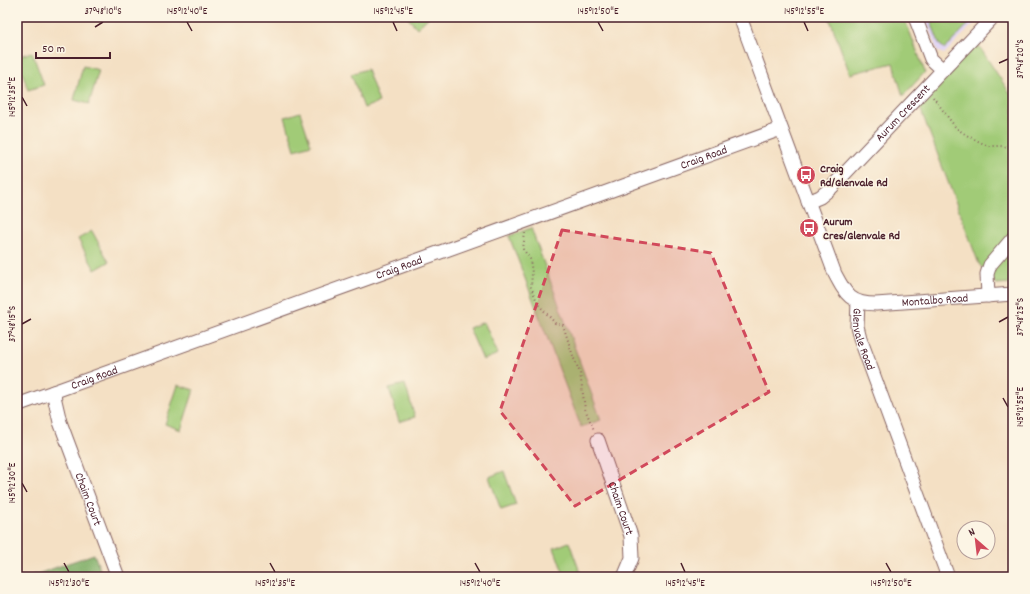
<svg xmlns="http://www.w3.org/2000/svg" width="1030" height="594" viewBox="0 0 1030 594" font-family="Dekko,sans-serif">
	<rect width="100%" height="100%" fill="#fcf5e5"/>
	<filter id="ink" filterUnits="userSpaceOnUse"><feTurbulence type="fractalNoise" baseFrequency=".025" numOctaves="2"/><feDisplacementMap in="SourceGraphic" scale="8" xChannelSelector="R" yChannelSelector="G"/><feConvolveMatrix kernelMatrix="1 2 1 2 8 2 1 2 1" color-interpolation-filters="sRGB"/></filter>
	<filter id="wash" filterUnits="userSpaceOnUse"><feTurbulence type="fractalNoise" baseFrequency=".012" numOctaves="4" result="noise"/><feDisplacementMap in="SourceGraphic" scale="16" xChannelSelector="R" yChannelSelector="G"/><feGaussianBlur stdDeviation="0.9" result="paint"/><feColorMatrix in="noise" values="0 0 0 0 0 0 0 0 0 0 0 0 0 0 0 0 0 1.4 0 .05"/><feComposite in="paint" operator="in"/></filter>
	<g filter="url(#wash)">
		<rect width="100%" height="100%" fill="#f4e0c4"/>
		<!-- built -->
		<path fill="#e0d4f4" d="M 925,17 L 980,17 L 944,54 L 937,50 Z"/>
		<!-- green -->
		<path fill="#a1cb77" stroke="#767551" d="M 407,17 L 429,17 L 417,28 Z
			M 829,17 L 904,17 L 925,72 L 903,96 L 893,63 L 850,74 Z
			M 929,17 L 975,17 L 945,49 L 940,45 Z
			M 977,43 L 1013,98 L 1013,283 L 996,284 L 979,264 L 919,105 Z
			M 32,52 L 44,85 L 28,90 L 17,57 Z
			M 83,66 L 99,70 L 89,104 L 74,100 Z
			M 367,69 L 379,102 L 364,108 L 351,74 Z
			M 300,112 L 311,145 L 295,150 L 285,117 Z
			M 531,228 L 601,420 L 581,427 L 509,236 Z
			M 92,231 L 109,262 L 95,270 L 78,239 Z
			M 484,322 L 498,354 L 483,360 L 469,328 Z
			M 405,384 L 415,417 L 399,422 L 389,388 Z
			M 178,385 L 194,390 L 181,430 L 165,424 Z
			M 504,471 L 516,505 L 501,510 L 489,477 Z
			M 569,542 L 581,575 L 565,577 L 554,548 Z"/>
		<!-- forest -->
		<path fill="#80af68" stroke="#65674a" d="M 94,554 L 103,577 L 29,577 Z"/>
	</g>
	<g filter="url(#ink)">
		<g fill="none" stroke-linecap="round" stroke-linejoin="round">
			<!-- minor casing -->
			<g stroke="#866361" stroke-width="15">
				<g id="minor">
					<path id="s1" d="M 740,17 L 835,274 C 846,295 851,304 876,304 L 1013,294"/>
					<path d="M 915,17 L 931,59 L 943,70"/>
					<path id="s2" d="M 808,202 L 820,197 L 831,188 L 993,17"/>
					<path d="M 988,296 L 987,274 L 990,265 L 1013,238"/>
					<path id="s3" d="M 858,302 L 857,326 L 860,338 L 948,577"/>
					<path id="s4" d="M 53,392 L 60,422 L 118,577"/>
					<path id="s5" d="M 17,405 L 781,129"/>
					<path id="s6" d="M 598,440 L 631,536 L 632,558 L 624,577"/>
				</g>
			</g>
			<!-- path -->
			<path stroke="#866361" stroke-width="2" stroke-dasharray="1 3" stroke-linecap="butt" d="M 933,97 L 956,128 L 968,136 L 988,146 L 1000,146 L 1013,148
				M 525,233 L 523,249 L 530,259 L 532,273 L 531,287 L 538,304 L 555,323 L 563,325 L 573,356 L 580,373 L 585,409 L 594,430"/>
			<!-- minor -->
			<use href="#minor" stroke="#fff" stroke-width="13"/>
		</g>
	</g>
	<!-- marked area -->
	<path fill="#d1495b" fill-opacity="0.2" stroke="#d1495b" stroke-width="3" stroke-dasharray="8 5" stroke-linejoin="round" d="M 562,230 L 711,253 L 769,392 L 575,506 L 500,411 Z"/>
	<!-- ticks -->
	<path fill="none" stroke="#4a1f2b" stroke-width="1.5" d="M 187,22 L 192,31M 393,22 L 397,31M 598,22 L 603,31M 804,22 L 808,31M 95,27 L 103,22M 999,63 L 1008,59M 22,97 L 27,106M 999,322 L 1008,317M 22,324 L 31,319M 1003,398 L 1008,407M 22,483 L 27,492M 64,563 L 69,572M 270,563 L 275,572M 475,563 L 480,572M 681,563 L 685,572M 886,563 L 891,572"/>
	<!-- icons -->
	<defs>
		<g id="bus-disc" transform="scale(1)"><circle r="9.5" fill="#d1495b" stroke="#fcf5e5"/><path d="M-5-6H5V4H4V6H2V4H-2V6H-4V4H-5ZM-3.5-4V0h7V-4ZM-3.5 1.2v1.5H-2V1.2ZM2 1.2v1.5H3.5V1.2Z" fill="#fff"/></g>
	</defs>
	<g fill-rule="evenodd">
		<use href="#bus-disc" x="806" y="175"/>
		<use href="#bus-disc" x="809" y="228"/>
	</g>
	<g text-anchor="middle" stroke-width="3" stroke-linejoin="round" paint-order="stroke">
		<!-- street labels -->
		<g font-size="12" fill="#4a1f2b" stroke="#fcf5e5">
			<text dy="4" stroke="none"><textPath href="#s2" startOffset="131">Aurum Crescent</textPath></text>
			<text dy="4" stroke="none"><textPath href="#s5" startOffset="730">Craig Road</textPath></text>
			<text dy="4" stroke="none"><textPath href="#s5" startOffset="406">Craig Road</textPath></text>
			<text dy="4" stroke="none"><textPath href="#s1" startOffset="388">Montalbo Road</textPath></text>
			<text dy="4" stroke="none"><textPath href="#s3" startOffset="38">Glenvale Road</textPath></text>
			<text dy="4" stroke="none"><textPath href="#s5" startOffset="82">Craig Road</textPath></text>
			<text dy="4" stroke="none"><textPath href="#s4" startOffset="113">Chaim Court</textPath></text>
			<text dy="4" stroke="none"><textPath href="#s6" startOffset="72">Chaim Court</textPath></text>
		</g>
		<!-- poi labels -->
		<g font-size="12" font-weight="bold" fill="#4a1f2b" stroke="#fcf5e5" text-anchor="start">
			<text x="820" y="172">Craig<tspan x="820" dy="14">Rd/Glenvale Rd</tspan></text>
			<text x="823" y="225">Aurum<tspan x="823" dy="14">Cres/Glenvale Rd</tspan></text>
		</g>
	</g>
	<!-- margin -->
	<rect width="1030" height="594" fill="none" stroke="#fcf5e5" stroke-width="44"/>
	<!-- north arrow -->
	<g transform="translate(976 540) rotate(332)"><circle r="19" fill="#fcf5e5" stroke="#b59f9b"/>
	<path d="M0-3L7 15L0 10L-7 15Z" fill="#d1495b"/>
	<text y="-6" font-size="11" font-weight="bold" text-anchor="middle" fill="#4a1f2b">N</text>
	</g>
	<!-- scale -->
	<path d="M36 52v6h74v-6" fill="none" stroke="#4a1f2b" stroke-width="2"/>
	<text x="42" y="52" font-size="12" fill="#4a1f2b" stroke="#fcf5e5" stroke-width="3" paint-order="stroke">50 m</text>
	<rect x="22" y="22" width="986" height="550" fill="none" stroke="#4a1f2b" stroke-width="1.5"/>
	<g font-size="10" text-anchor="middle" fill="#4a1f2b">
		<text x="103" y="14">37°48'10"S</text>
		<text x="187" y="14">145°12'40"E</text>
		<text x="393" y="14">145°12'45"E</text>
		<text x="598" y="14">145°12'50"E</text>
		<text x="804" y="14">145°12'55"E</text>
		<text transform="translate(1019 59) rotate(-90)" y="4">37°48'20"S</text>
		<text transform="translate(11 97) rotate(-90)" y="4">145°12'35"E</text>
		<text transform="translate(1019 317) rotate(-90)" y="4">37°48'25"S</text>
		<text transform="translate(11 324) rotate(-90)" y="4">37°48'15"S</text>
		<text transform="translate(1019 407) rotate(-90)" y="4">145°12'55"E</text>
		<text transform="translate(11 483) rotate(-90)" y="4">145°12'30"E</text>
		<text x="69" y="586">145°12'30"E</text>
		<text x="275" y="586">145°12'35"E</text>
		<text x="480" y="586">145°12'40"E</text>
		<text x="685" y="586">145°12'45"E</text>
		<text x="891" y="586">145°12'50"E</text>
	</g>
</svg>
